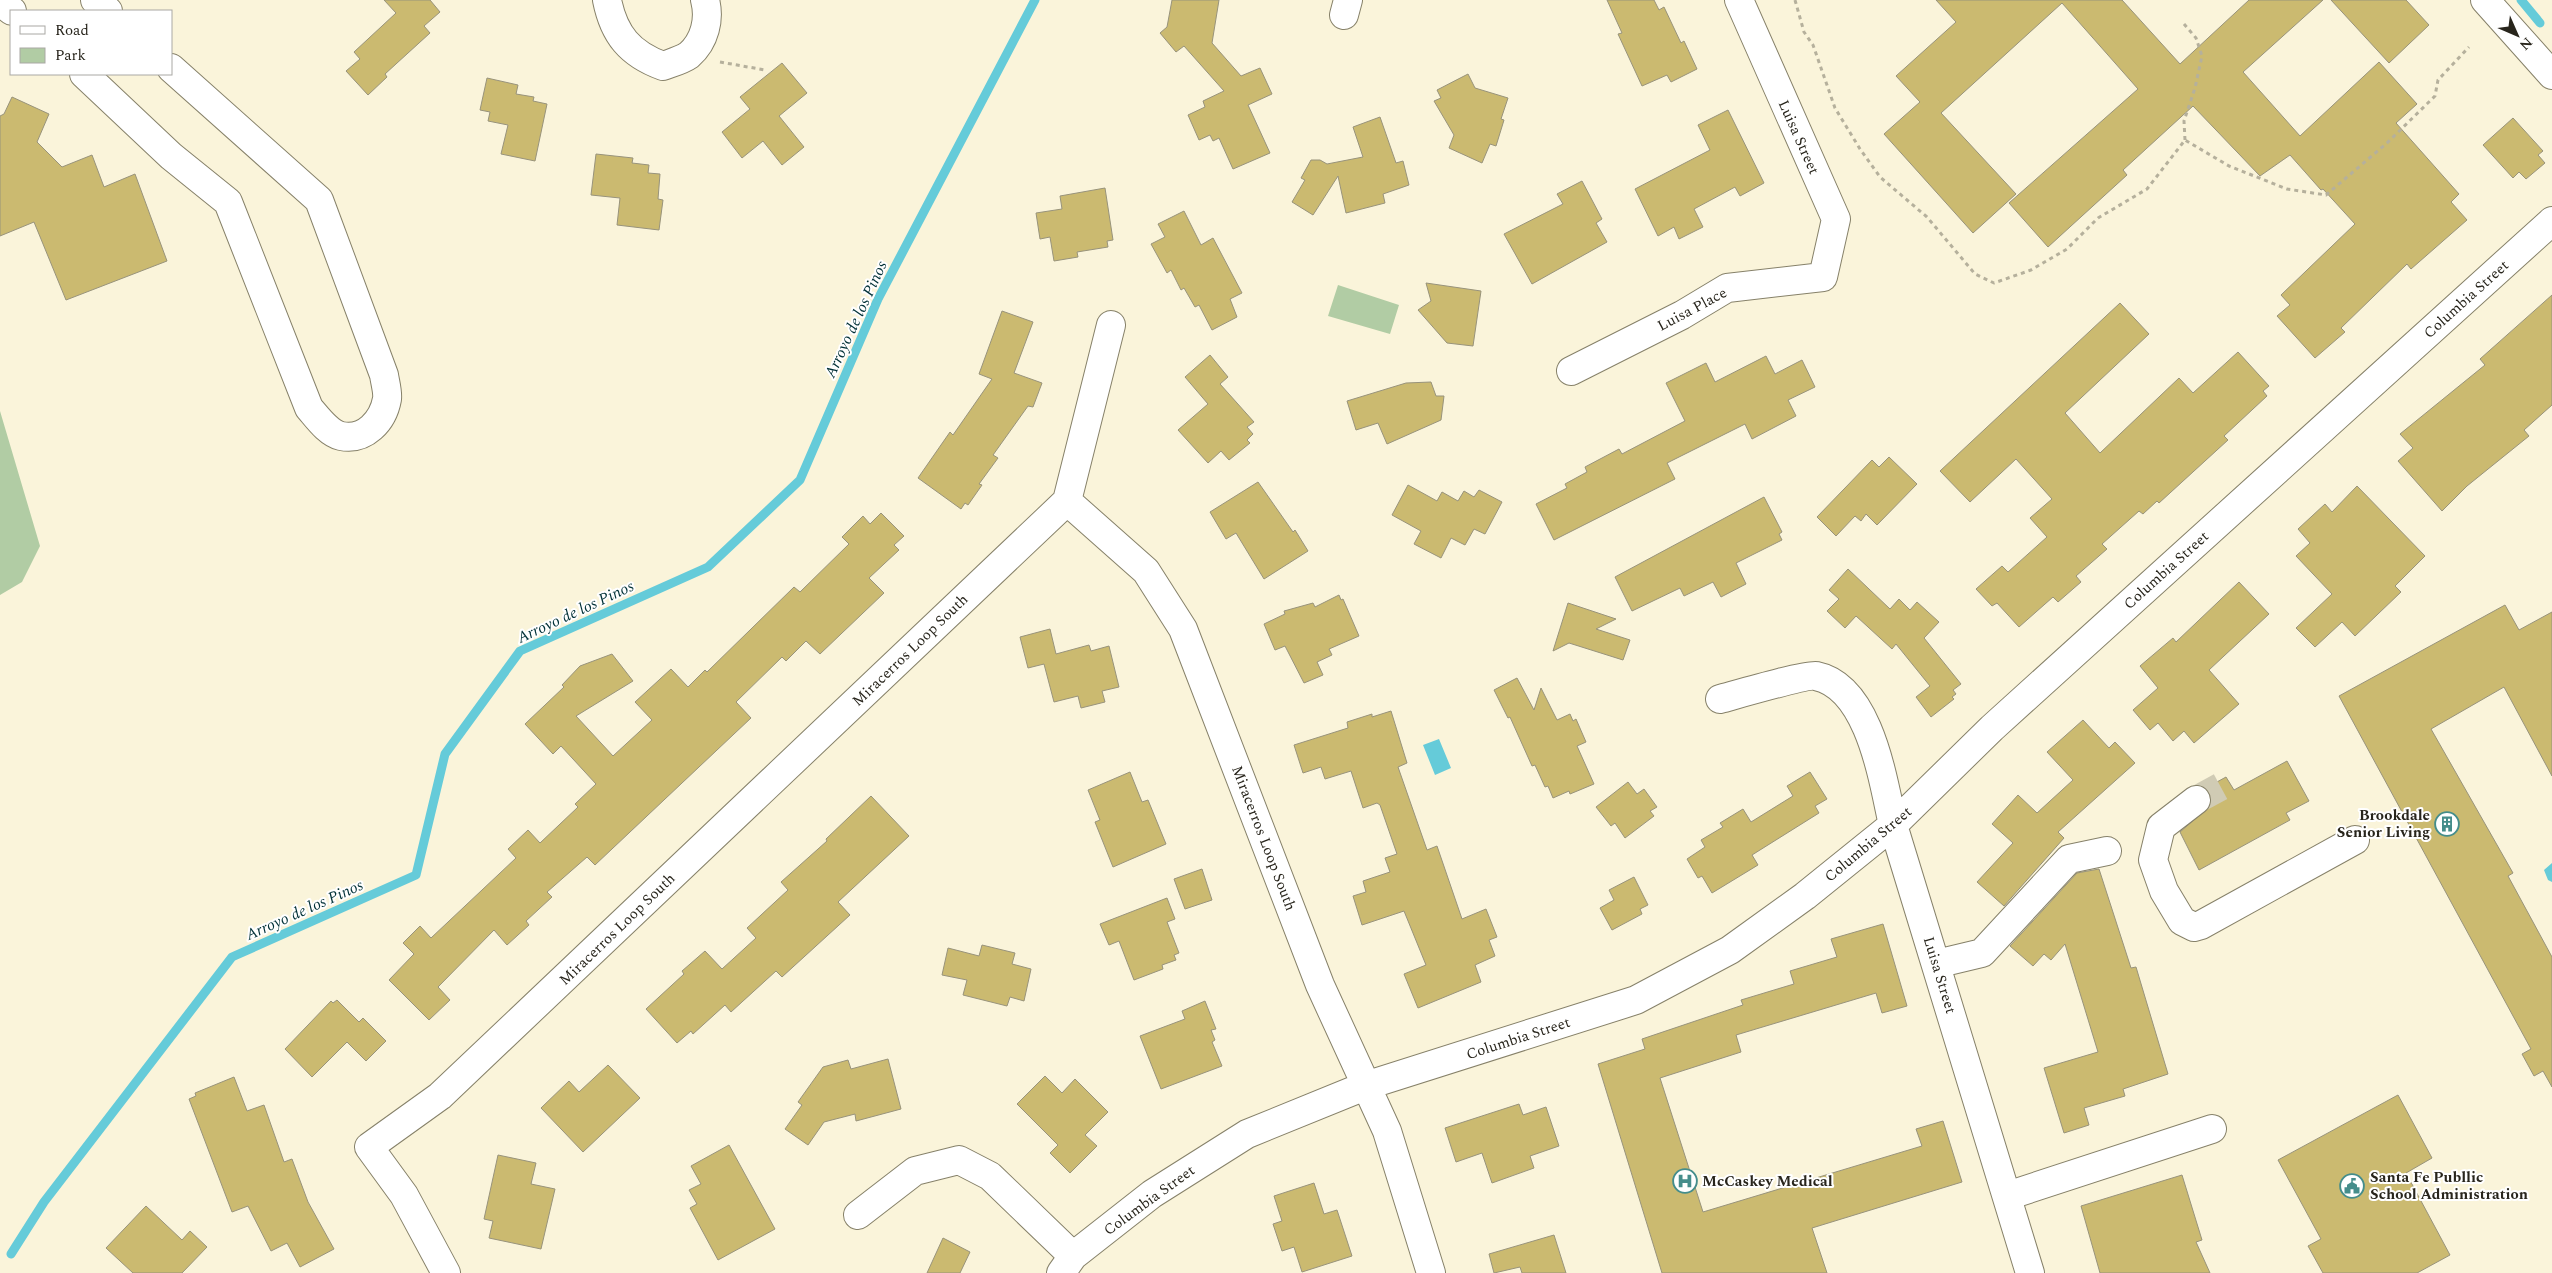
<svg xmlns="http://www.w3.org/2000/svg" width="2552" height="1273" viewBox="0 0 2552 1273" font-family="Spectral,serif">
	<rect width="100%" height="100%" fill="#faf4da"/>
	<!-- green -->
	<path fill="#b1cca4" d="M 1338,285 L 1399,305 L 1390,334 L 1328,316 Z
		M 0,411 L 40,546 L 22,582 L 0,595 Z"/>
	<!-- water -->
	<path fill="#65cbd9" d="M 1439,739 L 1451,768 L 1435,775 L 1423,745 Z
		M 2552,863 L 2552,882 L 2548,880 L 2544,870 Z"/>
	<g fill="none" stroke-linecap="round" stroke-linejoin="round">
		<!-- stream -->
		<path stroke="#65cbd9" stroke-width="9" d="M 2521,0 L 2540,23
			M 11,1254 L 44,1202 L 232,957 L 416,875 L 445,754 L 520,651 L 708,567 L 800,480 L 878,299 L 1035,0"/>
	</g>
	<!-- building -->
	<path fill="#cbba70" stroke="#98937b" d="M 384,0 L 430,0 L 440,12 L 424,26 L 430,33 L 385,74 L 387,77 L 368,95 L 346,71 L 360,59 L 354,52 L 396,13 Z
		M 1172,0 L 1219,0 L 1212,43 L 1241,76 L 1260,68 L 1272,94 L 1248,105 L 1270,153 L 1233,169 L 1219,138 L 1213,141 L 1210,135 L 1199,140 L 1188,115 L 1205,107 L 1203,101 L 1224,91 L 1184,46 L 1176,52 L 1160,33 L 1167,27 Z
		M 1607,0 L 1654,0 L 1659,10 L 1664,7 L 1681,43 L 1684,41 L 1697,69 L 1671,82 L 1667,75 L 1642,86 L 1618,34 L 1622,33 Z
		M 1936,0 L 2122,0 L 2180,64 L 2249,0 L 2323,0 L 2243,72 L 2300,136 L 2379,62 L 2417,104 L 2396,123 L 2459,194 L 2451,202 L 2467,220 L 2411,269 L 2407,264 L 2341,328 L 2345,332 L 2315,358 L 2277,316 L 2290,305 L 2281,295 L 2355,224 L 2323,189 L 2321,190 L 2290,155 L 2260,176 L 2193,106 L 2123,170 L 2127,175 L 2048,247 L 2009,203 L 2138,89 L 2062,3 L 1941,113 L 2016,194 L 1973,233 L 1884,134 L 1920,102 L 1896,76 L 1956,22 Z
		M 2331,0 L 2406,0 L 2429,25 L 2389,63 Z
		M 782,63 L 807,93 L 779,116 L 804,147 L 782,165 L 763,141 L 742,158 L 722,132 L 750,109 L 740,97 Z
		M 1468,74 L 1475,88 L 1508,98 L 1501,119 L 1504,120 L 1496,146 L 1490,144 L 1482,163 L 1449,148 L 1454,135 L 1434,101 L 1441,98 L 1437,90 Z
		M 487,78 L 518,85 L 516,94 L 534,97 L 533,101 L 547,104 L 535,161 L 501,154 L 508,125 L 488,121 L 490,112 L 480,110 Z
		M 12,97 L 49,114 L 37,142 L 62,167 L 92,155 L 104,187 L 135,174 L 167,261 L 66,300 L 34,222 L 0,236 L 0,116 L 4,114 Z
		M 1728,110 L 1764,183 L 1740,196 L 1735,187 L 1694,209 L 1703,227 L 1679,239 L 1674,227 L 1658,236 L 1635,189 L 1710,150 L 1698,125 Z
		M 1380,117 L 1396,163 L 1403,161 L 1409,185 L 1383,194 L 1385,203 L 1346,213 L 1338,176 L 1313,215 L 1292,202 L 1305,180 L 1301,178 L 1311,160 L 1320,160 L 1327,164 L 1363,157 L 1353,127 Z
		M 2513,118 L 2543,151 L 2538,155 L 2545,163 L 2526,179 L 2519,172 L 2513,178 L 2483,145 Z
		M 596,154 L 633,158 L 632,163 L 649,165 L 648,173 L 660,174 L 658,199 L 663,200 L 659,230 L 617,225 L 620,198 L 591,195 Z
		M 1582,181 L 1602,219 L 1596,223 L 1607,242 L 1532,284 L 1504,234 L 1563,204 L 1557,194 Z
		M 1105,188 L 1113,240 L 1107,241 L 1108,247 L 1077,252 L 1078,257 L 1054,261 L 1050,237 L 1040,239 L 1036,213 L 1062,209 L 1060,196 Z
		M 1184,211 L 1201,245 L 1213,238 L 1242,293 L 1230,299 L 1237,317 L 1212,330 L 1199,305 L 1195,307 L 1184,288 L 1181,290 L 1171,270 L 1167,273 L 1151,244 L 1165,237 L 1158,224 Z
		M 1426,283 L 1481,291 L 1473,346 L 1447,343 L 1418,310 L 1431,301 Z
		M 2552,295 L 2552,405 L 2524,430 L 2529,436 L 2467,486 L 2442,511 L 2398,461 L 2413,448 L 2400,434 L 2485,365 L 2480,359 Z
		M 2120,303 L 2149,334 L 2065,413 L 2100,453 L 2179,378 L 2193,393 L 2238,352 L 2269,386 L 2263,391 L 2267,396 L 2224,436 L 2228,440 L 2159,503 L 2157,501 L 2143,514 L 2139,511 L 2102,544 L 2107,549 L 2076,576 L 2081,582 L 2058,602 L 2053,597 L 2019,627 L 1997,603 L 1992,606 L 1976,589 L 2002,566 L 2008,572 L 2047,537 L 2030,518 L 2052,499 L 2016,459 L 1970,502 L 1940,471 Z
		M 1002,311 L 1033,322 L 1014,373 L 1042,383 L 1033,407 L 1028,406 L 993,455 L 998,458 L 979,484 L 982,485 L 968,505 L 965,503 L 961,509 L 918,478 L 950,432 L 953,435 L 992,379 L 979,374 Z
		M 1210,355 L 1228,377 L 1220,384 L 1254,422 L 1247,427 L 1253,434 L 1247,440 L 1250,443 L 1229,460 L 1221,451 L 1208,463 L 1178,430 L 1208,404 L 1185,377 Z
		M 1766,356 L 1775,374 L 1802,360 L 1815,387 L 1788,400 L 1796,416 L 1752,439 L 1745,424 L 1667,463 L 1675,479 L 1554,540 L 1536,504 L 1567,488 L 1565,484 L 1587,472 L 1585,467 L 1619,449 L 1622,454 L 1685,421 L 1666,383 L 1706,363 L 1715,382 Z
		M 1431,382 L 1436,396 L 1444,396 L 1441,420 L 1387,444 L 1378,423 L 1356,430 L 1347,401 L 1406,383 Z
		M 1889,457 L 1917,484 L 1877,525 L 1866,514 L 1861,521 L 1855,516 L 1836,536 L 1817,517 L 1872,460 L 1879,467 Z
		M 1258,482 L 1293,532 L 1295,530 L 1308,551 L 1264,579 L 1236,533 L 1226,539 L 1210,512 Z
		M 1408,485 L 1437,501 L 1442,492 L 1458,501 L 1464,491 L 1474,497 L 1479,490 L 1502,502 L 1485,534 L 1474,529 L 1465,545 L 1451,538 L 1441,558 L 1414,544 L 1421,531 L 1392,515 Z
		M 2357,486 L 2425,556 L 2395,586 L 2401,592 L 2355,636 L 2342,622 L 2315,647 L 2296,628 L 2332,594 L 2296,556 L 2310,543 L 2298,529 L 2325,504 L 2332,512 Z
		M 1764,497 L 1782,532 L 1779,534 L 1782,540 L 1736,563 L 1746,584 L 1721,597 L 1713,582 L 1684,596 L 1680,588 L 1632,611 L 1615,577 Z
		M 881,513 L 904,536 L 894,545 L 899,550 L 869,578 L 884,593 L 820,654 L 806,641 L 786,661 L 782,657 L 736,702 L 751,718 L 595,865 L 587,857 L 547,892 L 552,897 L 526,921 L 529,925 L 507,945 L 494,930 L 438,987 L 450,1000 L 429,1020 L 389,980 L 414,954 L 403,943 L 420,926 L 431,938 L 516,858 L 508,849 L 528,830 L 540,843 L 578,807 L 575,804 L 596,784 L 561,746 L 553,754 L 525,724 L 564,687 L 562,685 L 580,666 L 612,654 L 633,681 L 576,716 L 613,756 L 652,720 L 635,702 L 671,669 L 688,687 L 705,670 L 707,672 L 794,587 L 800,592 L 849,544 L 842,537 L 863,516 L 870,524 Z
		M 1848,569 L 1890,609 L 1899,599 L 1910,610 L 1917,602 L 1939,622 L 1924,638 L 1961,684 L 1953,690 L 1956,694 L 1952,697 L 1954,699 L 1931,717 L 1916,697 L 1930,686 L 1896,644 L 1892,649 L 1856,616 L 1845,628 L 1827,611 L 1839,599 L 1829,590 Z
		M 2239,582 L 2269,614 L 2209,670 L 2239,704 L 2194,743 L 2184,731 L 2173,741 L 2158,723 L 2150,730 L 2133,710 L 2158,688 L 2140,666 L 2173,638 L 2176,642 Z
		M 1339,595 L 1341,600 L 1343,599 L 1359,636 L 1329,649 L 1332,655 L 1317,662 L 1323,675 L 1304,683 L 1285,646 L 1275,650 L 1264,624 L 1285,614 L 1284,611 L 1313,603 L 1315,607 Z
		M 1568,603 L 1616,619 L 1596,629 L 1630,640 L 1623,660 L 1569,643 L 1553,651 Z
		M 2505,605 L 2519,630 L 2552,612 L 2552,776 L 2504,687 L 2431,729 L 2513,873 L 2508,876 L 2552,957 L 2552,1087 L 2543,1071 L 2534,1076 L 2522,1054 L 2531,1049 L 2339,696 Z
		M 1050,629 L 1056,654 L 1089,645 L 1091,651 L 1109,646 L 1119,687 L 1102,691 L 1105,702 L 1081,708 L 1078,696 L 1054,702 L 1044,664 L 1028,668 L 1020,637 Z
		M 1517,678 L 1534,710 L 1541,688 L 1557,720 L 1570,714 L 1573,721 L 1576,719 L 1586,742 L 1577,746 L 1594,784 L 1570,794 L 1569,791 L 1553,798 L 1548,786 L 1545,787 L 1535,765 L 1532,766 L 1510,717 L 1508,718 L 1494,690 Z
		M 1391,711 L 1407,763 L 1398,767 L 1427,850 L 1437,846 L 1462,919 L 1486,909 L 1497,937 L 1489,940 L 1495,956 L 1475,965 L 1481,982 L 1418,1008 L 1404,974 L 1426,965 L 1404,911 L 1362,925 L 1353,896 L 1366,892 L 1363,881 L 1390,872 L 1385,858 L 1397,854 L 1380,805 L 1377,803 L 1363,808 L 1351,771 L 1325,779 L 1321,767 L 1303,773 L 1294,745 L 1348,728 L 1347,722 L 1372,714 L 1372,717 Z
		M 2083,720 L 2109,748 L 2115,742 L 2135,763 L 2058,832 L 2064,838 L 2004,906 L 1977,882 L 2013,843 L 1992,824 L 2018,795 L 2037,813 L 2073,780 L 2047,752 Z
		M 2287,761 L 2309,801 L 2286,813 L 2290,820 L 2199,870 L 2180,832 L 2210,806 L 2211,797 L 2206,788 L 2226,777 L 2234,790 Z
		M 1130,772 L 1142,802 L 1148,800 L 1166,844 L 1113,867 L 1095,822 L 1100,820 L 1088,790 Z
		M 1810,772 L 1827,799 L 1815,806 L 1819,813 L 1752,855 L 1758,865 L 1712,893 L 1702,876 L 1698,878 L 1687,859 L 1705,847 L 1701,840 L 1723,827 L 1720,823 L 1743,809 L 1751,822 L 1793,796 L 1787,786 Z
		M 1628,782 L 1637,794 L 1644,789 L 1657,807 L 1650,811 L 1654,816 L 1625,838 L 1615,823 L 1611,826 L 1596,807 Z
		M 871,796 L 909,836 L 838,902 L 850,915 L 782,977 L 776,971 L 731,1012 L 725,1005 L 693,1034 L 691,1031 L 677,1043 L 646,1009 L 684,974 L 682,971 L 705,951 L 722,969 L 756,938 L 747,928 L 788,890 L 781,882 L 827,841 L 826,839 Z
		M 1202,869 L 1212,900 L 1185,909 L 1174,879 Z
		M 2099,869 L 2131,968 L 2136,967 L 2168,1074 L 2123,1089 L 2125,1096 L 2084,1108 L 2089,1125 L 2064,1133 L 2044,1068 L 2098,1052 L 2065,944 L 2051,960 L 2044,954 L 2033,966 L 2010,946 L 2077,873 Z
		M 1634,877 L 1648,905 L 1640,909 L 1642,914 L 1612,930 L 1600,908 L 1614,900 L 1609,890 Z
		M 1167,898 L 1175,919 L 1167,922 L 1179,953 L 1174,955 L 1176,960 L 1162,965 L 1163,969 L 1134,980 L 1119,941 L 1109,945 L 1100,924 Z
		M 1883,924 L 1907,1006 L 1882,1013 L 1876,993 L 1736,1035 L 1741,1052 L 1660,1078 L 1703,1212 L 1922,1146 L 1916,1129 L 1943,1121 L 1962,1182 L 1812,1228 L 1827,1273 L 1662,1273 L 1598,1064 L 1645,1049 L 1642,1039 L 1743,1005 L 1741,1000 L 1794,984 L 1790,971 L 1837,957 L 1831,939 Z
		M 982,945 L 1015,953 L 1012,964 L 1031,969 L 1024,1001 L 1010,997 L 1007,1006 L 963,995 L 967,980 L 942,975 L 948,948 L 979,956 Z
		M 337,1000 L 359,1022 L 363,1018 L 386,1041 L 366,1061 L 347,1042 L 312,1077 L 285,1049 L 331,1001 L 333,1003 Z
		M 1205,1001 L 1216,1029 L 1211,1030 L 1215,1040 L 1212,1042 L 1222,1066 L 1161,1089 L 1140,1036 L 1185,1019 L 1182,1011 Z
		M 888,1059 L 901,1109 L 856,1121 L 855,1114 L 824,1122 L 808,1145 L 785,1129 L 802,1105 L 798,1102 L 823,1067 L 848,1060 L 851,1069 Z
		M 608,1065 L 640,1098 L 583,1152 L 541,1108 L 569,1081 L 579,1092 Z
		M 1045,1076 L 1062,1093 L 1075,1079 L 1108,1112 L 1085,1135 L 1097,1146 L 1070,1173 L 1050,1153 L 1058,1145 L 1017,1104 Z
		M 234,1077 L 247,1111 L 264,1105 L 284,1162 L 292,1159 L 308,1202 L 334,1249 L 300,1267 L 287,1243 L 271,1251 L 248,1206 L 232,1212 L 189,1099 L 196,1096 L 195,1093 Z
		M 2398,1095 L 2432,1158 L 2406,1173 L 2450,1255 L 2417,1273 L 2323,1273 L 2308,1246 L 2321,1239 L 2278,1160 Z
		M 1519,1104 L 1523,1115 L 1546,1107 L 1559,1146 L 1530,1156 L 1534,1168 L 1492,1183 L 1482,1153 L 1456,1162 L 1445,1128 Z
		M 729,1145 L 775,1229 L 718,1260 L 690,1208 L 697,1204 L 689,1190 L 701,1184 L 691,1166 Z
		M 498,1155 L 536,1163 L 531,1184 L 555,1189 L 541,1249 L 489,1238 L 493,1221 L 484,1219 Z
		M 2182,1175 L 2202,1240 L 2196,1242 L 2210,1273 L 2100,1273 L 2081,1206 Z
		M 1314,1183 L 1324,1214 L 1337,1210 L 1352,1256 L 1302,1272 L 1294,1247 L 1282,1251 L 1273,1224 L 1282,1221 L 1274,1196 Z
		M 146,1206 L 182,1240 L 190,1231 L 207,1247 L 182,1273 L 133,1273 L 106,1248 Z
		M 1554,1235 L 1566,1273 L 1522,1273 L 1520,1267 L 1494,1273 L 1489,1254 Z
		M 943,1238 L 970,1252 L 960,1273 L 927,1273 Z"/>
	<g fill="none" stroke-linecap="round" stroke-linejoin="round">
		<!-- minor-tunnel -->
		<path stroke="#d0cbb4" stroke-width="28" stroke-dasharray="28 14" stroke-linecap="butt" d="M 2196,800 L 2229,782"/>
		<!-- minor casing -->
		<g stroke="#868169" stroke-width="30">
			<path id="minor" d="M 95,0 L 108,11
				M 607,0 C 614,35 630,54 663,66 C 671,63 682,60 689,55 C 705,41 710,19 705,0
				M 2485,0 L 2552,75
				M 0,2 L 12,11
				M 1344,15 L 1348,0
				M 84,74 L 171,156 L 228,202 L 309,408 C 317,417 328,433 341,436 C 365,441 383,421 387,399 C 388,392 385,382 384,375 L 319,200 L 171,68
				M 1571,371 L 1682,315 L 1727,288 L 1823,277 L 1836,219 L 1739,0
				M 1067,501 L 1146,571 L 1183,629 L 1320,985 L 1387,1131 L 1431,1273
				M 1067,501 L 1111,325
				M 1720,699 C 1735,695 1807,674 1816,676 C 1870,687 1883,781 1893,825 L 2030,1273
				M 2196,800 L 2161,827 L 2153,860 L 2164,891 L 2182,921 L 2194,927 L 2201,925 L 2355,840
				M 1936,964 L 1982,953 L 2069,859 L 2107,851
				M 2007,1196 L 2212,1129
				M 858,1215 L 915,1171 L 959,1160 L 990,1176 L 1073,1256
				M 446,1273 L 404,1195 L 369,1147 L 440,1096 L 1067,501
				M 1061,1273 L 1073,1256 L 1152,1194 L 1247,1134 L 1365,1086 L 1636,1000 L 1730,950 L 1805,896 L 1893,825 L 1992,728 L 2552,221"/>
		</g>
		<!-- path -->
		<path stroke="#b5b09c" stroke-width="3" stroke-dasharray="4 4" stroke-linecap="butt" d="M 1795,0 L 1804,32 L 1813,45 L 1835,108 L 1860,149 L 1880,177 L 1927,217 L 1975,274 L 1994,283 L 2031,270 L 2067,249 L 2098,218 L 2147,189 L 2185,140 L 2229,166 L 2287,189 L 2326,195 L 2387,143 L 2435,96 L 2438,80 L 2469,47
			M 2184,24 L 2196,38 L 2202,56 L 2195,88 L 2184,121 L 2185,140
			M 720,62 L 765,70"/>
		<!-- minor -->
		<use href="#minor" stroke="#fff" stroke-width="28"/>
	</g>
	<!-- icons -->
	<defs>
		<g id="building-ring" transform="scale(1.25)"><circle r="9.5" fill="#fff" stroke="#458d8b" stroke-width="1.5"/><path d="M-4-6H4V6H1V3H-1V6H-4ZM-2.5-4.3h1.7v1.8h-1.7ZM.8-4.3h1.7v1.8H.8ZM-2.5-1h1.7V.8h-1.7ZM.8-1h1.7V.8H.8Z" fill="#458d8b"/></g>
		<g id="hospital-ring" transform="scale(1.25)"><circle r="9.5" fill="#fff" stroke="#458d8b" stroke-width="1.5"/><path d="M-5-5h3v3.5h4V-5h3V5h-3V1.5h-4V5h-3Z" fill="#458d8b"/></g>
		<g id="civic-ring" transform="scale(1.25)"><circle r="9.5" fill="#fff" stroke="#458d8b" stroke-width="1.5"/><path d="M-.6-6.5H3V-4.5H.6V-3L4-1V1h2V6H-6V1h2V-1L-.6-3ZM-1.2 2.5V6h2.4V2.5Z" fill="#458d8b"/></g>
	</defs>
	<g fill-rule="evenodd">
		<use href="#building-ring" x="2447" y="824"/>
		<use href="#hospital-ring" x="1685" y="1181"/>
		<use href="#civic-ring" x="2352" y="1186"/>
	</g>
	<g text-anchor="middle" stroke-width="4" stroke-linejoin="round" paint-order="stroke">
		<!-- street labels -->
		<g font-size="15" fill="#28251c" stroke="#fff">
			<text transform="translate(1799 137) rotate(66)" y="5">Luisa Street</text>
			<text transform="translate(2466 299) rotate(-42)" y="5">Columbia Street</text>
			<text transform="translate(1692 309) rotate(-28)" y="5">Luisa Place</text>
			<text transform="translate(2166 570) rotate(-42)" y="5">Columbia Street</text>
			<text transform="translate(910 650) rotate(-44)" y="5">Miracerros Loop South</text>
			<text transform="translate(1264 838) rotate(69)" y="5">Miracerros Loop South</text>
			<text transform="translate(1868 844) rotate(-40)" y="5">Columbia Street</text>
			<text transform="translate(617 929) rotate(-44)" y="5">Miracerros Loop South</text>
			<text transform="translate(1940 975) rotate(73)" y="5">Luisa Street</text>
			<text transform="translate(1518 1038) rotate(-18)" y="5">Columbia Street</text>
			<text transform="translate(1149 1200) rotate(-36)" y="5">Columbia Street</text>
		</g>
		<!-- poi labels -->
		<g font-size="15" font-weight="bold" fill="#28251c" stroke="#fff" text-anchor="start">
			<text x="2430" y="820" text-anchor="end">Brookdale<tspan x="2430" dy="17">Senior Living</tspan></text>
			<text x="2370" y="1182">Santa Fe Publlic<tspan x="2370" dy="17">School Administration</tspan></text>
			<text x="1702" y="1186">McCaskey Medical</text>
		</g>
		<!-- water labels -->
		<g font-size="16" font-style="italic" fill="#003036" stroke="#fff">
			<text transform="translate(855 319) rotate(-65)" y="6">Arroyo de los Pinos</text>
			<text transform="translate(575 611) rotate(-25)" y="6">Arroyo de los Pinos</text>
			<text transform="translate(304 909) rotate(-24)" y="6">Arroyo de los Pinos</text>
		</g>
	</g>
	<!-- legend -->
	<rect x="10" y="10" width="162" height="65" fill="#ffffff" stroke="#a9a8a4"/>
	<rect x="20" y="26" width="25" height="8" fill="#ffffff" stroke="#a9a8a4"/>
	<text x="55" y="35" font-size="15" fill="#28251c">Road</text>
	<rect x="20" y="48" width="25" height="15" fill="#b1cca4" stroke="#a9a8a4"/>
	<text x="55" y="60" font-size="15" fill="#28251c">Park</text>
	<!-- north arrow -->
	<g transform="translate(2517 35) rotate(135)" stroke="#ffffff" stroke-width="4" paint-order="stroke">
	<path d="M0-4L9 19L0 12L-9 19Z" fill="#28251c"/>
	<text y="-8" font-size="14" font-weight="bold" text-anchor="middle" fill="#28251c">N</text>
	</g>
</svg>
